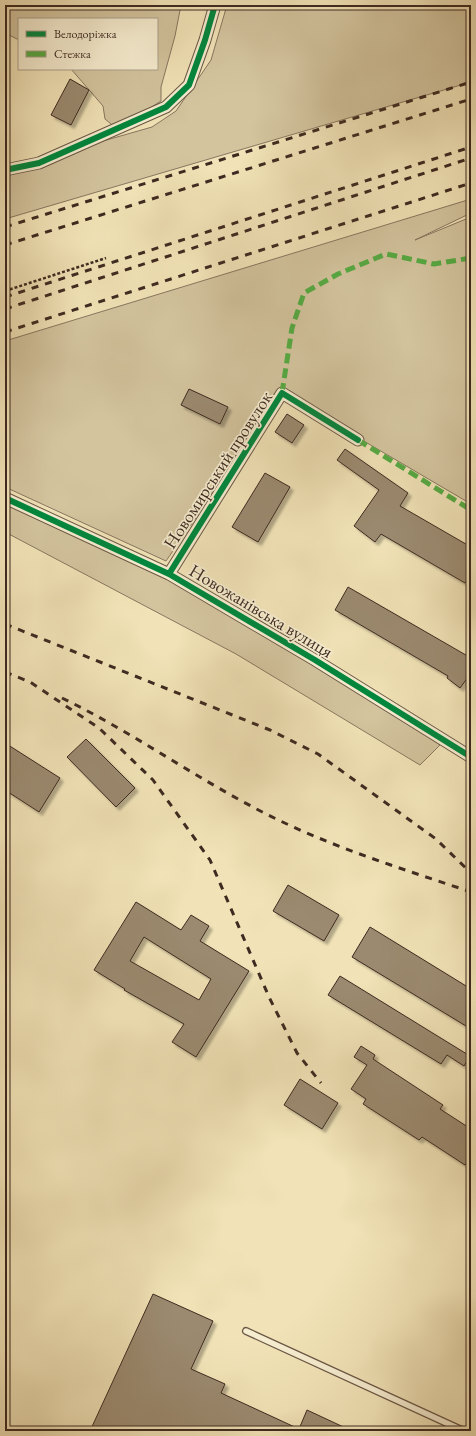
<svg xmlns="http://www.w3.org/2000/svg" width="476" height="1436" viewBox="0 0 476 1436" font-family="'EB Garamond',serif">
	<defs>
		<filter id="shadow"><feDropShadow dx="3.5" dy="3.5" stdDeviation="1" flood-color="#0004"/></filter>
	</defs>
	<rect width="100%" height="100%" fill="#f1e3b7"/>
	<filter id="stains"><feTurbulence type="fractalNoise" baseFrequency=".005" numOctaves="4"/><feColorMatrix values="0 0 0 0 .2 0 0 0 0 .09 0 0 0 0 .02 0 0 0 .5 -.17"/></filter>
	<radialGradient id="worn" r=".72"><stop offset=".6" stop-color="#630" stop-opacity="0"/><stop offset="1" stop-color="#630" stop-opacity=".3"/></radialGradient>
	<!-- green -->
	<path fill="#d3c49e" stroke="#887760" d="M 5,5 L 181,5 L 175,36 L 161,87 L 161,101 L 117,129 L 105,119 L 103,106 L 71,69 L 157,69 L 157,19 L 19,19 L 19,40 L 5,33 Z
		M 227,5 L 471,5 L 471,82 L 5,219 L 5,169 L 152,127 L 176,111 L 211,60 Z
		M 471,199 L 471,213 L 415,240 L 471,217 L 471,504 L 282,393 L 166,561 L 5,487 L 5,341 Z
		M 5,497 L 169,574 L 353,684 L 440,745 L 420,765 L 236,654 L 5,532 Z"/>
	<!-- building -->
	<path fill="#9b8a6f" stroke="#3e2a21" fill-rule="evenodd" filter="url(#shadow)" d="M 70,79 L 89,90 L 71,125 L 51,115 Z
		M 189,389 L 228,407 L 220,424 L 181,405 Z
		M 287,414 L 304,425 L 292,443 L 275,432 Z
		M 345,449 L 408,493 L 400,506 L 471,547 L 471,573 L 465,583 L 381,534 L 375,542 L 354,526 L 379,490 L 337,460 Z
		M 265,473 L 290,487 L 258,542 L 232,527 Z
		M 348,587 L 471,658 L 471,673 L 460,688 L 447,678 L 448,676 L 335,610 Z
		M 86,739 L 135,788 L 116,807 L 67,757 Z
		M 5,743 L 60,778 L 39,812 L 5,790 Z
		M 288,885 L 339,915 L 324,941 L 273,911 Z
		M 136,902 L 181,930 L 191,915 L 209,926 L 200,941 L 249,971 L 196,1057 L 172,1042 L 184,1024 L 124,990 L 125,989 L 94,970 ZM 144,937 L 211,979 L 199,1000 L 130,961 Z
		M 370,927 L 471,989 L 471,1029 L 352,957 Z
		M 340,976 L 470,1056 L 464,1066 L 447,1055 L 441,1064 L 328,995 Z
		M 361,1046 L 375,1055 L 373,1059 L 443,1105 L 440,1109 L 471,1129 L 471,1155 L 465,1165 L 422,1137 L 419,1140 L 363,1104 L 366,1099 L 351,1089 L 367,1065 L 354,1057 Z
		M 300,1079 L 338,1103 L 322,1129 L 284,1105 Z
		M 153,1294 L 213,1321 L 191,1369 L 225,1384 L 221,1393 L 299,1429 L 307,1410 L 352,1431 L 90,1431 Z"/>
	<g fill="none" stroke-linecap="round" stroke-linejoin="round">
		<!-- lane casing -->
		<g stroke="#6b5846" stroke-width="8">
			<path id="lane" d="M 246,1331 L 464,1431"/>
		</g>
		<!-- street casing -->
		<g stroke="#6b5846" stroke-width="13">
			<path id="street" d="M 5,170 L 39,163 L 166,107 L 189,85 L 205,40 L 215,5
				M 5,498 L 169,574 L 315,660 L 471,757
				M 169,574 L 282,393 L 358,440"/>
		</g>
		<!-- path -->
		<path stroke="#3e2a21" stroke-width="2.5" stroke-dasharray="3 2" stroke-linecap="butt" d="M 5,291 L 106,258"/>
		<!-- lane -->
		<use href="#lane" stroke="#f6edd0" stroke-width="5.5"/>
		<!-- street -->
		<use href="#street" stroke="#f6edd0" stroke-width="11"/>
		<!-- rail -->
		<path stroke="#3e2a21" stroke-width="3" stroke-dasharray="7 7" stroke-linecap="butt" d="M 5,227 L 471,82
			M 5,245 L 471,99
			M 5,297 L 471,147
			M 5,309 L 471,158
			M 5,332 L 471,183
			M 5,624 L 270,730 L 318,754 L 436,839 L 471,873
			M 5,672 L 30,682 L 99,728 L 153,780 L 210,860 L 269,997 L 297,1053 L 321,1083
			M 62,698 C 128,730 187,772 251,806 C 321,844 397,867 471,892"/>
		<!-- quiet -->
		<path stroke="#55ab43" stroke-width="5" stroke-dasharray="10 5" stroke-linecap="butt" d="M 282,393 L 292,328 L 304,293 L 338,274 L 386,254 L 434,264 L 471,258
			M 358,440 L 471,510"/>
		<!-- cycleway casing -->
		<g stroke="#f6edd0" stroke-width="8">
			<path id="cycleway" d="M 5,170 L 39,163 L 166,107 L 189,85 L 205,40 L 215,5
				M 5,498 L 169,574 L 315,660 L 471,757
				M 169,574 L 282,393 L 358,440"/>
		</g>
		<!-- cycleway -->
		<use href="#cycleway" stroke="#00873e" stroke-width="6"/>
	</g>
	<g text-anchor="middle" stroke-width="3.5" stroke-linejoin="round" paint-order="stroke">
		<!-- street labels -->
		<g font-size="18" fill="#3e2a21" stroke="#f6edd0">
			<text transform="translate(218 470) rotate(-57)" y="6">Новомирський провулок</text>
			<text transform="translate(261 611) rotate(31)" y="6">Новожанівська вулиця</text>
		</g>
	</g>
	<!-- margin -->
	<rect width="476" height="1436" fill="none" stroke="#f1e3b7" stroke-width="20"/>
	<rect x="6" y="6" width="464" height="1424" fill="none" stroke="#3e2a21" stroke-width="2"/>
	<rect x="10" y="10" width="456" height="1416" fill="none" stroke="#3e2a21"/>
	<!-- legend -->
	<rect x="18" y="18" width="140" height="52" fill="#f6edd0" stroke="#ac9f8a"/>
	<rect x="26" y="31" width="20" height="6" fill="#00873e" stroke="#ac9f8a"/>
	<text x="54" y="38" font-size="12" fill="#3e2a21">Велодоріжка</text>
	<rect x="26" y="51" width="20" height="6" fill="#55ab43" stroke="#ac9f8a"/>
	<text x="54" y="58" font-size="12" fill="#3e2a21">Стежка</text>
	<rect width="100%" height="100%" filter="url(#stains)"/>
	<rect width="100%" height="100%" fill="url(#worn)"/>
</svg>
